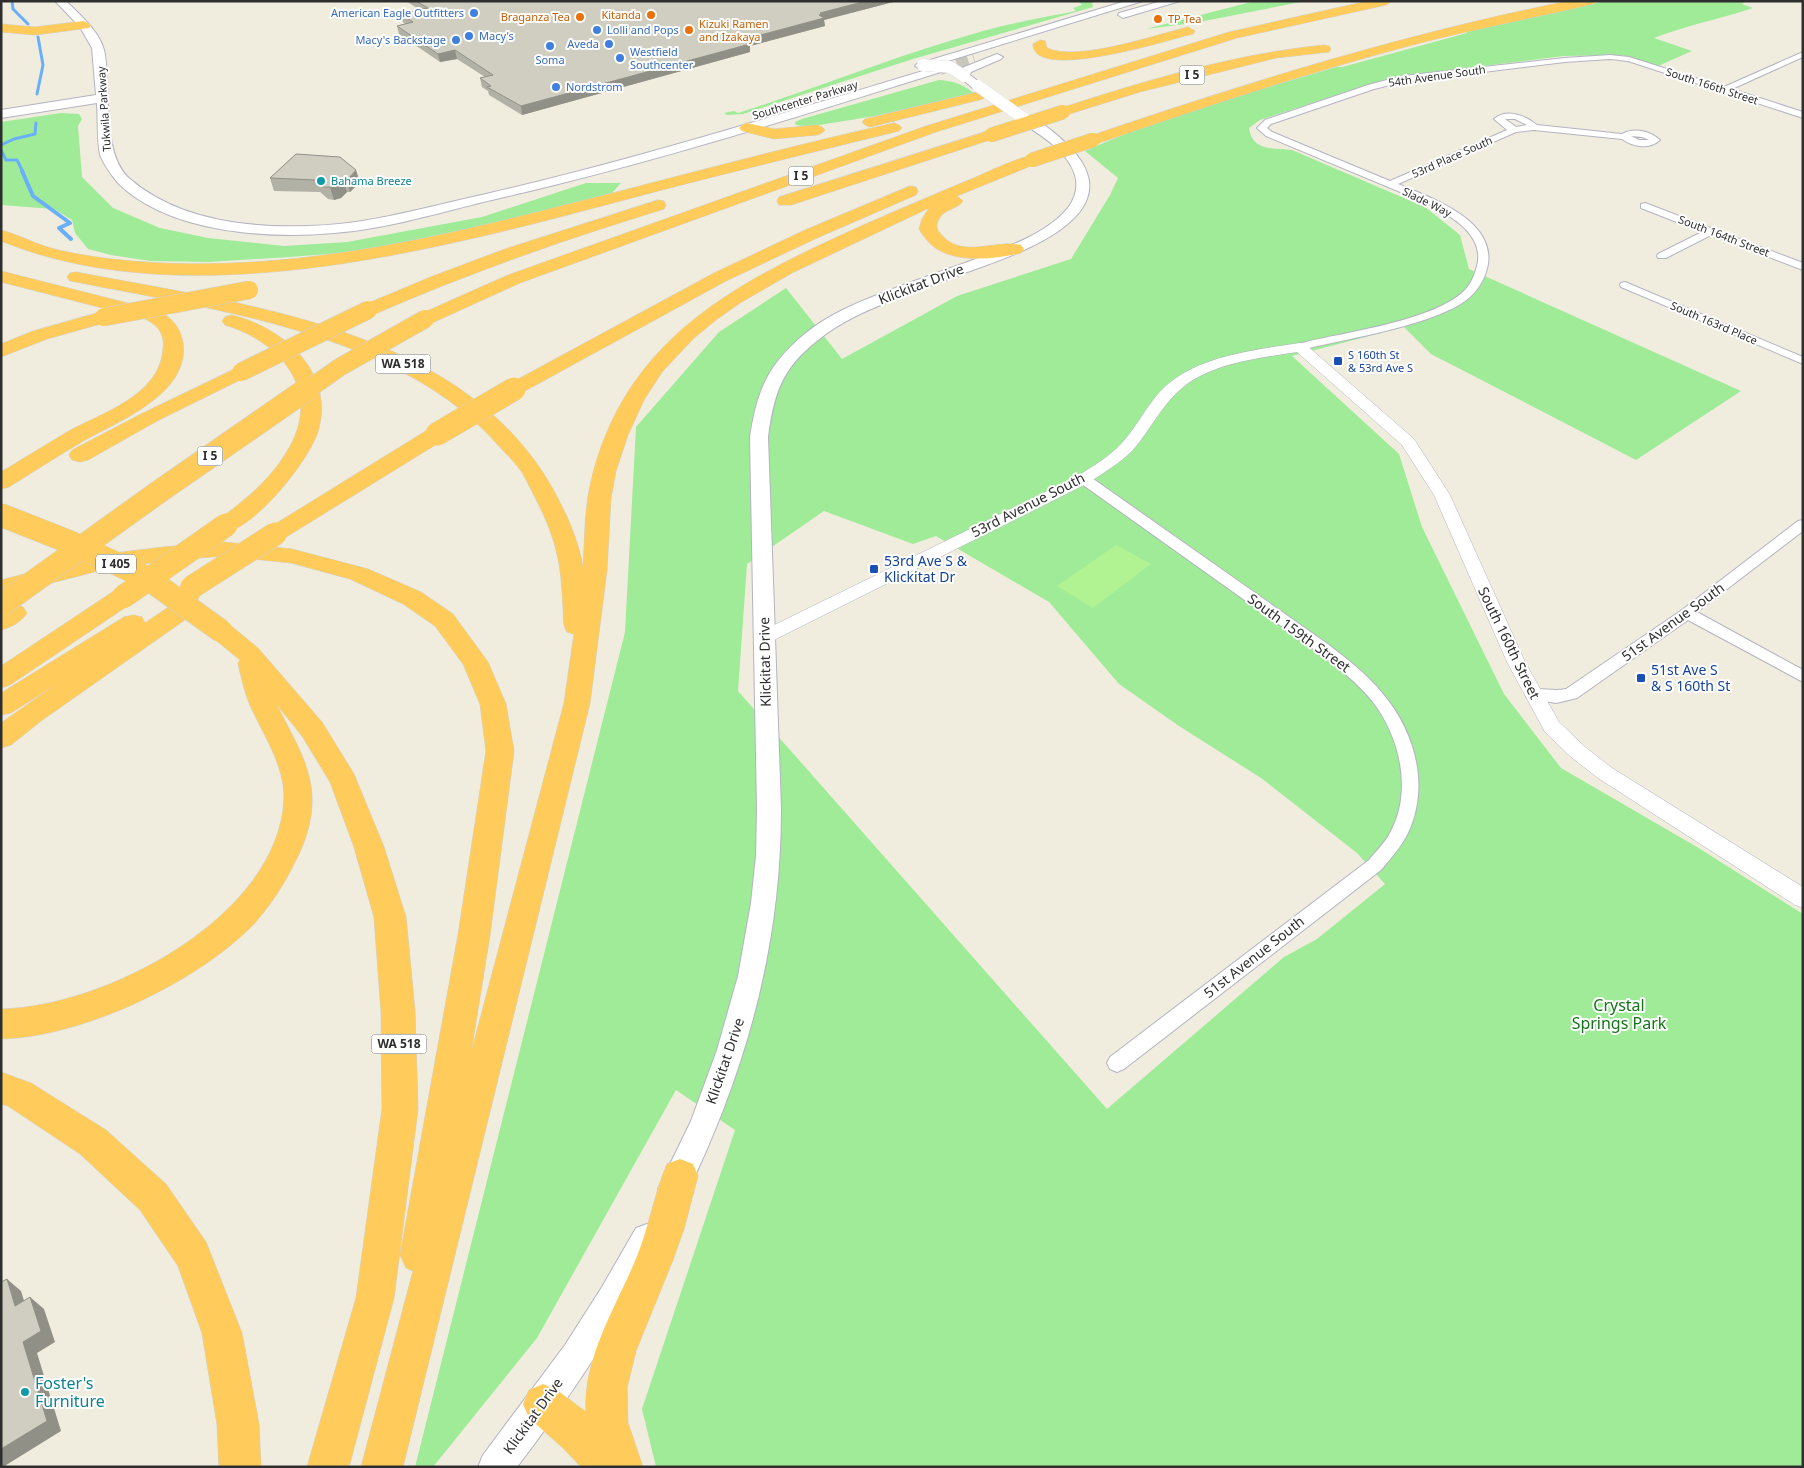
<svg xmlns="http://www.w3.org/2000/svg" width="1804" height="1468" viewBox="0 0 1804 1468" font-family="'Noto Sans',sans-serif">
	<rect width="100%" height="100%" fill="#f0eddf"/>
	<!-- green -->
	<path fill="#9feb98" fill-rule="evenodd" d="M 1078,1 L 1092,2 L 1093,7 L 913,59 L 743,114 L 727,115 L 724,113 L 734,111 L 738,113 C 820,87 900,54 983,31 C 1013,23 1045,17 1076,11 L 1073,8 L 1082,5 Z
		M 1255,1 L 1306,1 L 1194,23 L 1146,29 Z
		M 1605,1 L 1746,1 L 1742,4 L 1753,8 C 1720,19 1687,25 1654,38 L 1692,51 L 1658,66 L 1622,55 L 1564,56 L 1392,77 L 1260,120 L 1249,128 C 1252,151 1273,148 1292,150 L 1425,207 L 1460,235 L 1469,269 L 1741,391 L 1636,460 L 1431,354 L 1404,327 L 1292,356 L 1399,454 L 1422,527 L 1504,694 L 1561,768 L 1697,847 L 1803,914 L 1803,1467 L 656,1467 L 642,1409 L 735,1130 L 676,1090 L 537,1338 L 433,1467 L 415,1467 L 625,632 L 636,427 L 719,332 L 786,288 L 842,359 L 957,296 L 1071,259 L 1110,195 L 1118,178 L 1085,151 C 1165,115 1252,92 1336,67 L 1342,67 L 1467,33 L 1467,31 ZM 824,511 L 913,544 L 936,536 L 1049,602 L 1119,684 L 1179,726 L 1261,778 L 1357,853 L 1385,884 L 1317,939 L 1284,957 L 1107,1109 L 738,691 L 747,564 Z
		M 939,80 C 954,81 962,84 974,93 C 929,105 884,115 838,122 C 824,124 809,128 796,125 L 795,122 L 802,119 Z
		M 61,113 L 79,114 L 82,119 L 78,126 L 82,177 L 113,208 L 160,228 L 208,238 L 284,246 L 347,242 L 482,217 L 586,183 L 621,183 L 612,193 L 461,233 L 366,251 L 290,257 L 208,262 L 150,261 L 111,255 L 88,249 L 75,233 L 72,220 L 54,209 L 1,205 L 1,122 Z"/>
	<!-- pitch -->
	<path fill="#b1f393" d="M 1116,545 L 1151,564 L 1093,608 L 1057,586 Z"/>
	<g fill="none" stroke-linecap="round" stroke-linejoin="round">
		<!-- stream-far1 -->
		<path stroke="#6aaffa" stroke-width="3" d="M 12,1 L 13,9 L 28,24
			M 37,94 L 43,65 L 38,37
			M 1,145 L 14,139 L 35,134 L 36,123
			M 1,150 L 6,160 L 17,160 L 23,172"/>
		<!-- stream -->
		<path stroke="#6aaffa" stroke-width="4" d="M 22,171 L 33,196 L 70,223 L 59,228 L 71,239"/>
		<!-- secondary-tunnel -->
		<path stroke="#c9c7bc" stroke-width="12" stroke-dasharray="12 5.5" stroke-linecap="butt" d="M 940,69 L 974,58"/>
		<!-- minor casing -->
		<g stroke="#b4b3c2" stroke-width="2">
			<path id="minor" d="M 1803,52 L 1803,57 L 1732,89 L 1803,112 L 1803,118 L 1628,61 L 1610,59 L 1565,62 L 1402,82 L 1374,89 L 1271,124 L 1267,128 L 1272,132 L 1390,181 L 1507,130 L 1494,119 C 1506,108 1525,115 1537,125 L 1622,134 C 1634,127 1650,131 1660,140 C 1649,150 1633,147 1622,139 L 1534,130 L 1516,132 L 1398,184 C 1434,199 1505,223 1485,275 C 1478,293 1464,304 1447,311 C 1405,330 1346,339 1300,350 L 1294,347 L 1296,345 L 1306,342 C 1347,332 1436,320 1465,290 C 1471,284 1475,274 1477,266 C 1485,235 1452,217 1429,204 L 1266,136 L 1257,128 L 1265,120 L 1368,85 L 1402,76 L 1565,58 L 1610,55 L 1629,57 L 1724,87 ZM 1505,119 L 1515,119 L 1527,125 L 1516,127 ZM 1631,136 L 1642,137 L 1649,140 L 1639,140 Z
				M 1645,203 L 1803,263 L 1803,270 L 1711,235 L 1666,258 L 1658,258 L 1657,256 L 1658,254 L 1702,232 L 1641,208 L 1641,204 Z
				M 1625,282 L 1803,357 L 1803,364 L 1621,287 L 1620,285 L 1621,283 Z
				M 1084,475 L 1089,476 L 1329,645 C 1348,660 1368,675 1383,694 C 1415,732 1430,786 1408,833 C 1401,847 1391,858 1381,870 L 1124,1069 L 1117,1072 L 1110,1069 L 1107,1063 L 1110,1057 L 1369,860 C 1376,851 1385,843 1390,833 C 1413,792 1400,737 1373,702 C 1358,683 1338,668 1319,653 L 1079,482 L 1077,479 L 1079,476 Z
				M 1803,520 L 1803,531 L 1697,612 L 1803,670 L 1803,682 L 1688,620 L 1577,698 L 1556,703 L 1527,698 L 1525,694 L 1527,690 C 1540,687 1553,692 1566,689 L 1682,610 L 1798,521 Z"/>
		</g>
		<!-- tertiary casing -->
		<g stroke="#b4b3c2" stroke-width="1">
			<path id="tertiary" d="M 1300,343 L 1305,344 L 1414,439 L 1450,495 L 1525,662 L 1559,722 L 1585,747 L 1612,768 L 1803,887 L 1803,908 L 1795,905 L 1598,778 L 1571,757 L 1545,732 L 1507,662 L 1434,495 L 1402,445 L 1297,352 C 1259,358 1212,363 1182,388 C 1161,405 1150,431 1132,451 C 1120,463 1104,472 1090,482 L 772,641 L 765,643 L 758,641 L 756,637 L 758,633 L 1078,476 C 1093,466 1109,457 1121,444 C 1140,424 1150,397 1172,381 C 1205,355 1260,349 1300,343 Z"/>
		</g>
		<!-- secondary casing -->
		<g stroke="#b4b3c2" stroke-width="2">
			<path id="secondary" d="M 55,1 L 66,1 C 80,15 99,31 104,50 C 112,87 100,153 130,179 C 178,220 246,228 307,226 C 368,225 426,207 486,194 C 638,159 787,112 936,67 L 944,67 L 946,69 L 944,71 C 794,118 645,165 492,200 C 440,212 388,229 334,233 C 268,239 168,233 118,183 C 112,176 103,163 100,155 C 97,142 98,116 97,103 L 1,118 L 1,110 L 96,95 L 92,48 L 80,27 Z
				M 1126,1 L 1143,1 L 925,68 L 921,69 L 915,66 L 917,64 Z
				M 1162,1 L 1180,1 L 1123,18 L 1118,15 L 1119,13 Z
				M 997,54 L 1003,57 L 1001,59 L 971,72 L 970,75 L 984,86 L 982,89 L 974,89 L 958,76 L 962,68 Z
				M 1023,114 C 1041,119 1071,145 1081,161 C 1120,221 1011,256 973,270 C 948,279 923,288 898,298 C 870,309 841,321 818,340 C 782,368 774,393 768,437 L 781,809 C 781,949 745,1074 684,1199 L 673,1203 L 662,1199 L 658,1189 L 691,1121 L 717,1050 L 738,976 L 751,903 L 756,856 L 757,809 L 750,437 C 757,390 768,364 806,333 C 829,314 859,302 887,291 C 911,282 937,273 962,264 C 994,252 1089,224 1075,175 C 1067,150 1039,134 1019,121 L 1017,118 L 1019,115 Z
				M 647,1224 L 658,1228 L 662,1239 C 651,1267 634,1293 619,1319 C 587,1370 554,1419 517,1467 L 478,1467 L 483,1455 L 565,1345 L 602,1287 L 636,1228 Z"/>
		</g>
		<!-- motorway casing -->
		<g stroke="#d1d1d1" stroke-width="1">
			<path id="motorway" d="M 1368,1 L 1392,1 L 1386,5 L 1237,38 L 936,132 L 520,283 L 432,323 L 425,325 L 418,323 L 415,319 L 418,315 L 508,275 L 926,126 L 1229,32 Z
				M 1568,1 L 1594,1 L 1593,4 C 1530,19 1467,30 1405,47 C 1301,75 1200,108 1099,143 L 1087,143 L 1085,140 L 1087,137 C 1245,83 1404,34 1568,1 Z
				M 84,21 L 91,25 L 89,28 L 35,35 L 1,32 L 1,24 L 35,27 Z
				M 1188,27 L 1195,31 L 1193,34 C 1171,39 1033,83 1033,44 L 1040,40 L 1045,41 L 1047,48 C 1077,62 1155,35 1188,27 Z
				M 1324,45 L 1329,46 L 1331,49 L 1329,52 L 1276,58 L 1140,92 L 1063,116 L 1058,115 L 1056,112 L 1058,109 C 1144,81 1233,54 1324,45 Z
				M 978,92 L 983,93 L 985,96 L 983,99 L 870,127 L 865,125 L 862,122 L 865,119 Z
				M 747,123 L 774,129 L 817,125 L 822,127 L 825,130 L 822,133 L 817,135 L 774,139 L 742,131 L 739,128 L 742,125 Z
				M 894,123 L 899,125 L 902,128 L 899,131 C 819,151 738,170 658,191 C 462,243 196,321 1,241 L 1,230 C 16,234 30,241 44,246 C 63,252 83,255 103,258 C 261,278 417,243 569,204 C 677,177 785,147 894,123 Z
				M 991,130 L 996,132 L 999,135 L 996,138 L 791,205 L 779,205 L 777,201 L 779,197 Z
				M 1032,155 L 1038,157 L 1040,160 L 1038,163 L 957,196 L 963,201 C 958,209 944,209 939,219 C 936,224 936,229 940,233 C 960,260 996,239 1021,245 L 1024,249 L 1021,253 C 996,259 960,263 937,249 C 929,244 924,237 919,229 L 922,219 L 929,208 L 792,273 L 740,303 L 716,320 L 694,338 L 662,372 L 644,400 L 628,435 L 616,471 L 611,498 L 607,570 L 590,703 L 403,1467 L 361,1467 L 413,1271 L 406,1268 L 400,1255 L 458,935 L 486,751 L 480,704 L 463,664 L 435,626 L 403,604 L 350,579 L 291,563 L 224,556 L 163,561 L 98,571 L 1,596 L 1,580 L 98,555 L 163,547 L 224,542 L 292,549 L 368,569 L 421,592 L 453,614 L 488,662 L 506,704 L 514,751 L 490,935 L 471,1053 L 564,703 L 574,634 L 567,632 C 562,624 564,616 563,607 C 562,589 561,571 557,554 C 551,526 536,499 523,474 C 517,464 506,454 498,445 C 400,333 215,310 76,282 L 70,281 L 67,277 L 70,273 L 76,272 C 241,304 464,327 554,491 C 567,515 579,541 583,568 C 585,541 584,513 590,486 C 623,336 741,280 868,223 C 904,207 940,192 976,177 C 994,169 1013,160 1032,155 Z
				M 910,186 L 916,187 L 918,191 L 916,195 L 817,238 L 726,281 L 523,392 L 516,394 L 509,392 L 506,388 L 509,384 L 714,273 L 805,230 Z
				M 658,200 L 664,201 L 666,205 L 664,209 C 566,239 469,273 375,314 L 368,316 L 361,314 L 359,310 L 361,306 L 433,276 L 505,249 Z
				M 1,271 L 159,311 C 171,317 181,328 183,343 C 190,395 116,422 80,443 C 56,457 33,472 9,487 L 1,489 L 1,472 C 23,459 45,445 67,432 C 101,413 160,396 163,349 C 165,334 158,325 145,319 L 1,282 Z
				M 104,311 L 111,313 L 114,317 L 111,321 L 47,339 L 1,357 L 1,344 L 33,331 Z
				M 232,315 C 283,328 333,370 319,428 C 312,457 261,520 232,530 C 227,532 223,531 218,530 L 214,525 L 218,520 C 244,501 269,481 286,453 C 324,394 284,343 225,325 L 222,321 L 225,317 Z
				M 241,366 L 248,368 L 251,372 L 248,376 L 157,421 L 88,460 L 80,462 L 72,460 L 69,455 L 72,450 L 143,413 Z
				M 437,428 L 445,429 L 448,434 L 445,439 L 283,539 L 275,541 L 267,539 L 263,534 L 267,529 L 429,429 Z
				M 192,579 L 201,581 L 204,587 L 189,617 L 41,721 L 11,745 L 1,748 L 1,723 L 55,685 L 11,713 L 1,715 L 1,693 L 124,617 L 133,615 L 142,617 L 145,623 L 170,606 L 183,581 Z
				M 123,589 L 132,591 L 135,597 L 132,603 L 10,685 L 1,688 L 1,666 L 114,591 Z
				M 14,605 L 23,607 L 27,613 C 21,622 12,627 1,630 L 1,610 Z
				M 221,623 L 230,625 L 258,648 L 322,722 L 354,774 L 384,847 L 406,917 L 415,1011 L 418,1109 L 394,1298 L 349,1467 L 307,1467 L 356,1298 L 382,1109 L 381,1011 L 374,917 L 354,847 L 330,782 L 302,736 L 277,705 C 291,734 311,764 312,797 C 313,820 305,843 295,862 C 284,885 270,906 253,925 C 196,983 82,1037 1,1039 L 1,1009 C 106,1007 279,916 284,799 C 285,765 262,733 249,703 C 244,690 241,677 238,663 L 240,660 L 212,637 L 208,631 L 212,625 Z
				M 1,1072 L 31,1083 L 106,1130 L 166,1184 L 206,1242 L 242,1333 L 259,1424 L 261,1467 L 219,1467 L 217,1424 L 202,1333 L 178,1266 L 140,1210 L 80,1154 L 8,1106 L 1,1104 Z
				M 680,1159 L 693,1164 L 698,1176 L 684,1229 L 673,1260 L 636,1351 L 627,1388 L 628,1423 L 643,1467 L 581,1467 L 563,1448 L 529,1418 L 523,1404 L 529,1390 L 543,1384 L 557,1390 L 586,1412 C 583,1354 619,1303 639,1251 C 650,1222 655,1192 667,1164 Z"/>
		</g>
		<!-- minor -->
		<use href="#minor" fill="#fff" fill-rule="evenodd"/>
		<!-- tertiary -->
		<use href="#tertiary" fill="#fff" fill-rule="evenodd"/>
		<!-- secondary -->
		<use href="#secondary" fill="#fff" fill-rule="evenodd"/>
		<!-- motorway -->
		<use href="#motorway" fill="#ffcc5b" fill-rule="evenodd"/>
		<!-- secondary-bridge casing -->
		<g stroke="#b4b3c2" stroke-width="12" stroke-linecap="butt">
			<path id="secondary-bridge" d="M 923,65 L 950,67 L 964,76
				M 978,86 L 1023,118"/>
		</g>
		<!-- motorway-bridge-far2 casing -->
		<g stroke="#d1d1d1" stroke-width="15" stroke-linecap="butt">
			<path id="motorway-bridge-far2" d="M 991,135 L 1063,112
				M 1032,160 L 1093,140"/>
		</g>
		<!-- motorway-bridge-far1 casing -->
		<g stroke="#d1d1d1" stroke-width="19" stroke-linecap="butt">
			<path id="motorway-bridge-far1" d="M 104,317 L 249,290
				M 241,372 L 368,310
				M 306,391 L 340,367 L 425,319
				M 511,391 L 516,388"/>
		</g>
		<!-- motorway-bridge casing -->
		<g stroke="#d1d1d1" stroke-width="24" stroke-linecap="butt">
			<path id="motorway-bridge" d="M 437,434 L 514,389
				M 1,515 L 72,543 L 147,578 L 221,631
				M 192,587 L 275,534
				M 123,597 L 226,525
				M 1,605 L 160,491 L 307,389"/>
		</g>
		<!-- secondary-bridge -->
		<use href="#secondary-bridge" stroke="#fff" stroke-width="12"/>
		<!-- motorway-bridge-far2 -->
		<use href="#motorway-bridge-far2" stroke="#ffcc5b" stroke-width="14"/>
		<!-- motorway-bridge-far1 -->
		<use href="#motorway-bridge-far1" stroke="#ffcc5b" stroke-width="18"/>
		<!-- motorway-bridge -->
		<use href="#motorway-bridge" stroke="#ffcc5b" stroke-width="23"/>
	</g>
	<!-- wall -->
	<path fill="#b2b1a6" d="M 406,1 L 897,1 L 824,20 L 825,26 L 750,46 L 750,52 L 522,115 L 489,95 L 488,91 L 482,87 L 480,78 L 485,77 L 457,59 L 440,62 L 399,34 L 397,26 L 405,24 L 403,22 L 401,14 L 420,10 Z
		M 296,154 L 360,182 L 350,192 L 347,192 L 341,198 L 334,200 L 328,199 L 320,192 L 274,191 L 270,178 Z"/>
	<!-- shaded-wall -->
	<path fill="#919087" d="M 866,1 L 897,1 L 824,20 L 825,26 L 750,46 L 750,52 L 522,115 L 521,106 L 820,13 Z
		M 455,50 L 457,59 L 440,62 L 438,54 Z
		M 356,170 L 360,182 L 350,192 L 347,180 Z
		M 343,180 L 347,192 L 341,198 L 334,200 L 330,187 Z
		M 7,1279 L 21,1291 L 29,1317 L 15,1306 Z
		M 30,1297 L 44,1309 L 55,1342 L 37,1353 L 61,1431 L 3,1467 L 1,1467 L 1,1449 L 23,1342 Z"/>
	<!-- building -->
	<path fill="#cfcec1" stroke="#919087" d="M 416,1 L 866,1 L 820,13 L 822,14 L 819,15 L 824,18 L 742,40 L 750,44 L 521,106 L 487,87 L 491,86 L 480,78 L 493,75 L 455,50 L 438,54 L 397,26 L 413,22 L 401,14 L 428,8 Z
		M 296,154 L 340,157 L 356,170 L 347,180 L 343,180 L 337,186 L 330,187 L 324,187 L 316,180 L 270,178 Z
		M 7,1279 L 15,1306 L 30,1297 L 41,1331 L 23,1342 L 47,1421 L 1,1449 L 1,1282 Z"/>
	<!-- markers -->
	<g fill="#3f7fe0" stroke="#fff" stroke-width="2">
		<circle cx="474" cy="13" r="5"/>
		<circle cx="597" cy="30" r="5"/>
		<circle cx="469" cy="36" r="5"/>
		<circle cx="456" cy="40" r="5"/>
		<circle cx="609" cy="44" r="5"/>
		<circle cx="550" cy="46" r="5"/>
		<circle cx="620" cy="58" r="5"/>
		<circle cx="556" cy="87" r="5"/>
	</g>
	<g fill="#e8710a" stroke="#fff" stroke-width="2">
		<circle cx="651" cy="15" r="5"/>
		<circle cx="580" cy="17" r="5"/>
		<circle cx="1158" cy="19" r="5"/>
		<circle cx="689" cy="30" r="5"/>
	</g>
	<g fill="#0f9aa8" stroke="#fff" stroke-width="2">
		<circle cx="321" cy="181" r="5"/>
		<circle cx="25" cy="1392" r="5"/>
	</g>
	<g fill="#1a4fb4" stroke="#fff" stroke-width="2">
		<rect x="1333" y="356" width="10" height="10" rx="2.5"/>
		<rect x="869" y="564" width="10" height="10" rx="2.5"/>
		<rect x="1636" y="673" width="10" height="10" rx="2.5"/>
	</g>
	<g text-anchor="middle" stroke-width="4" stroke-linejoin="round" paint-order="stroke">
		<!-- far-shop labels -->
		<g font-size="11" fill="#366cbe" stroke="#fff" text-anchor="start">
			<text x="464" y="17" text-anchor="end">American Eagle Outfitters</text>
			<text x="607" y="34">Lolli and Pops</text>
			<text x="479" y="40">Macy's</text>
			<text x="446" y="44" text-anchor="end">Macy's Backstage</text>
			<text x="599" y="48" text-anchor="end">Aveda</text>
			<text x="630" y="56">Westfield<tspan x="630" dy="13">Southcenter</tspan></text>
			<text x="550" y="64" text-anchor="middle">Soma</text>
			<text x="566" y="91">Nordstrom</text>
		</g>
		<!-- far-food labels -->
		<g font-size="11" fill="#c56008" stroke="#fff" text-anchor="end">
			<text x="641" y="19">Kitanda</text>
			<text x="570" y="21">Braganza Tea</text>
			<text x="1168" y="23" text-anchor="start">TP Tea</text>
			<text x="699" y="28" text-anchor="start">Kizuki Ramen<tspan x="699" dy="13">and Izakaya</tspan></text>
		</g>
		<!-- far-street labels -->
		<g font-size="11" fill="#2e2e2e" stroke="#fff">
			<text transform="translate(1437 76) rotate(-8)" y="4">54th Avenue South</text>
			<text transform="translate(1712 86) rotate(18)" y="4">South 166th Street</text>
			<text transform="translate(805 100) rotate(-17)" y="4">Southcenter Parkway</text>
			<text transform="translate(104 109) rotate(-94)" y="4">Tukwila Parkway</text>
			<text transform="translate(1452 157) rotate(-24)" y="4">53rd Place South</text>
			<text transform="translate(1427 202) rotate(26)" y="4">Slade Way</text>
			<text transform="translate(1724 236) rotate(21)" y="4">South 164th Street</text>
			<text transform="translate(1714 323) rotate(23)" y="4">South 163rd Place</text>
		</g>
		<!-- far-culture labels -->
		<g font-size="11" fill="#0d838f" stroke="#fff" text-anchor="start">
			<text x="331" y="185">Bahama Breeze</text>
		</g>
		<!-- far-transit labels -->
		<g font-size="11" fill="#164399" stroke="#fff" text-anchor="start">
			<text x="1348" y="359">S 160th St<tspan x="1348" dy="13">&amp; 53rd Ave S</tspan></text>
		</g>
		<!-- shield labels -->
		<g fill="#fff" stroke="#6d6d6d" stroke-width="1">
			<rect x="1179.5" y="65.5" width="25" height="19" rx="4"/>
			<rect x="788.5" y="166.5" width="25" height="19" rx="4"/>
			<rect x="375.5" y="354.5" width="55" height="19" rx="4"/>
			<rect x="197.5" y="446.5" width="25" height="19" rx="4"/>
			<rect x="96" y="554.5" width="40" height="19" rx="4"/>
			<rect x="371.5" y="1034.5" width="55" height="19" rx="4"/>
		</g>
		<g font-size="12" font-weight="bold" fill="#2e2e2e">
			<text x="1192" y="79">I 5</text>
			<text x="801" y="180">I 5</text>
			<text x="403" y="368">WA 518</text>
			<text x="210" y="460">I 5</text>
			<text x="116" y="568">I 405</text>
			<text x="399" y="1048">WA 518</text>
		</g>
		<!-- street labels -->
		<g font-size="14" fill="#2e2e2e" stroke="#fff">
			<text transform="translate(921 284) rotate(-21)" y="5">Klickitat Drive</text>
			<text transform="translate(1028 505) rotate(-27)" y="5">53rd Avenue South</text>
			<text transform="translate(1673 622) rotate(-36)" y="5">51st Avenue South</text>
			<text transform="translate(1299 633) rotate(36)" y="5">South 159th Street</text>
			<text transform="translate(1509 643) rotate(64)" y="5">South 160th Street</text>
			<text transform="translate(765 662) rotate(-91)" y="5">Klickitat Drive</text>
			<text transform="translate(1254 957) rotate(-38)" y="5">51st Avenue South</text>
			<text transform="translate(725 1061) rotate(-71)" y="5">Klickitat Drive</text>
			<text transform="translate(533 1416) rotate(-54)" y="5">Klickitat Drive</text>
		</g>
		<!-- transit labels -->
		<g font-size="14" fill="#164399" stroke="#fff" text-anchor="start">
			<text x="884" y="566">53rd Ave S &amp;<tspan x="884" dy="16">Klickitat Dr</tspan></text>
			<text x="1651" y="675">51st Ave S<tspan x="1651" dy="16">&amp; S 160th St</tspan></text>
		</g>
		<!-- near-park labels -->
		<g font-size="16" fill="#147419" stroke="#fff">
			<text x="1619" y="1011">Crystal<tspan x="1619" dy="18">Springs Park</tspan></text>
		</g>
		<!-- near-culture labels -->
		<g font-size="16" fill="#0d838f" stroke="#fff" text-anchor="start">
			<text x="35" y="1389">Foster's<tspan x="35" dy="18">Furniture</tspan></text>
		</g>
	</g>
	<!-- border -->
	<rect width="1804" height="1468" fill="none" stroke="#2e2e2e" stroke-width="5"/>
</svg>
